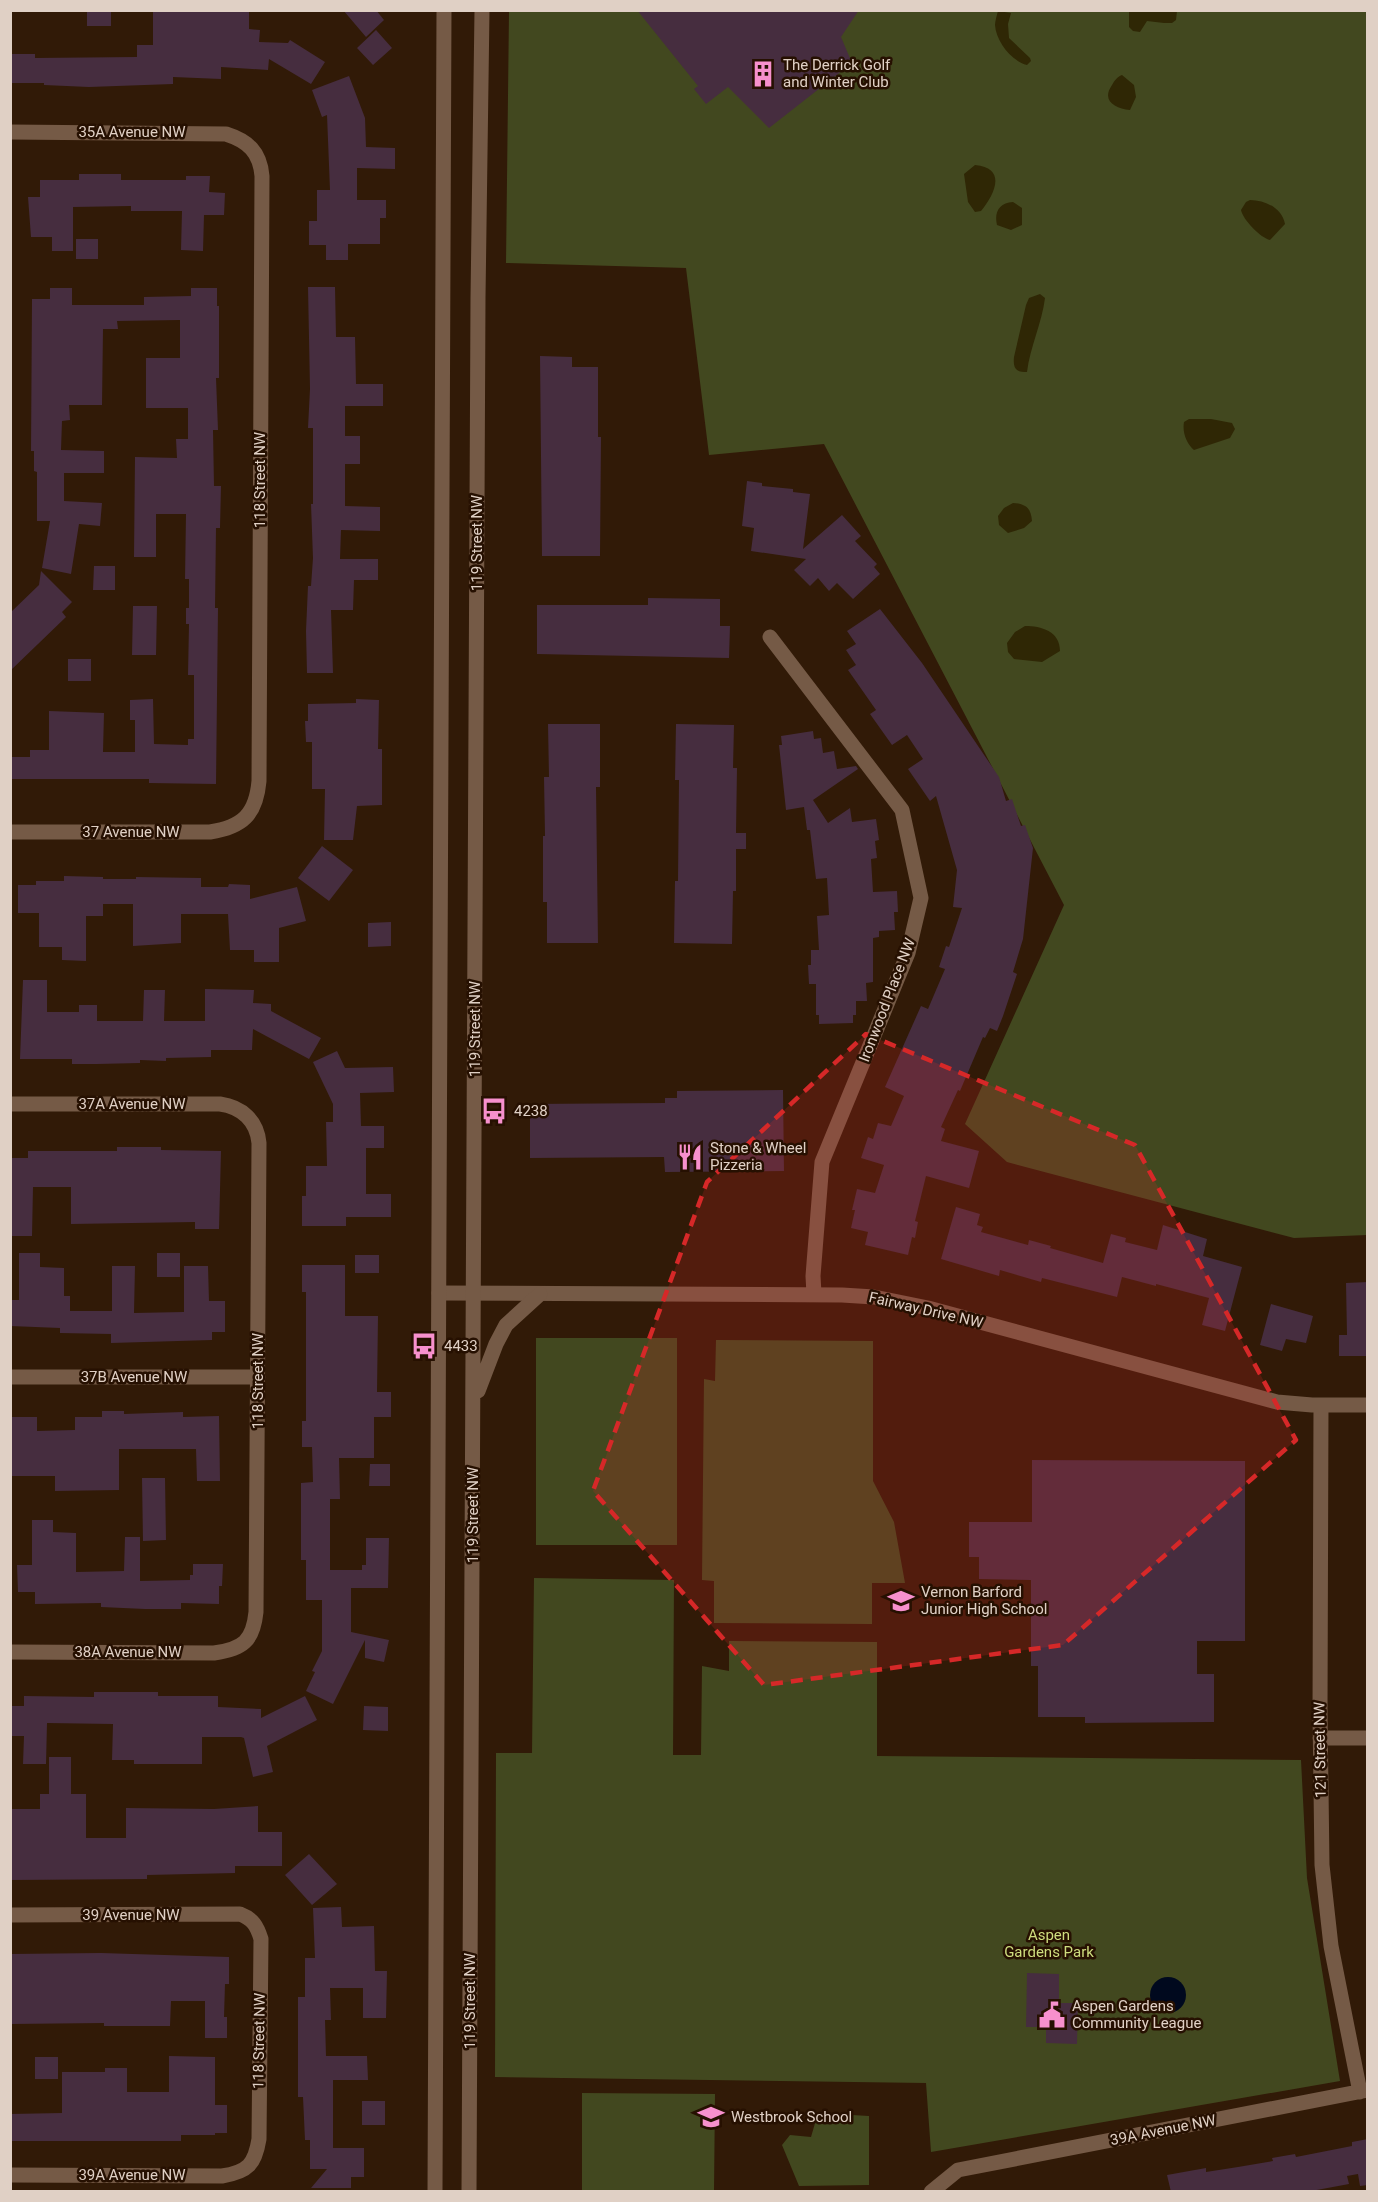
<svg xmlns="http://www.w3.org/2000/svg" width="1378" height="2202" viewBox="0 0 1378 2202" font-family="Roboto,sans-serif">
	<rect width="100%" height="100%" fill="#311a07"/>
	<!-- green -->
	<path fill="#42481f" d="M 509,11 L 1367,11 L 1367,1235 L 1294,1238 L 1007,1162 L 965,1124 L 1064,905 L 824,444 L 709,455 L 686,268 L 506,263 Z
		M 536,1338 L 677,1338 L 677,1545 L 536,1545 Z
		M 716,1340 L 873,1341 L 873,1481 L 894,1522 L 905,1583 L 872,1583 L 872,1624 L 714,1623 L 714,1581 L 702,1580 L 704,1379 L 715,1381 Z
		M 534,1578 L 674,1580 L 673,1755 L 701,1755 L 702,1666 L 729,1671 L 729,1641 L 877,1642 L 877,1756 L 1301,1760 L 1307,1878 L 1340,2081 L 931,2152 L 926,2083 L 495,2077 L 496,1753 L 532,1753 Z
		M 582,2093 L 715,2094 L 714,2191 L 582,2191 Z
		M 818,2113 L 869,2116 L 869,2185 L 799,2186 L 782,2145 L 790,2135 L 811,2137 Z"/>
	<!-- sand -->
	<path fill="#2f2705" d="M 998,11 L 1011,13 L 1008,24 L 1009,38 L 1030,58 L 1031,61 L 1027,65 C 1011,61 996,41 995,25 C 995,21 997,15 998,11 Z
		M 1129,11 L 1177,11 L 1176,20 L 1172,23 L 1164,23 L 1147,21 L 1140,32 L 1133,31 L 1129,27 Z
		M 1122,75 L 1134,85 L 1136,97 L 1130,110 C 1115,108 1101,101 1112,85 C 1115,80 1117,77 1122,75 Z
		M 975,165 C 1008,168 994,195 981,211 L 975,212 L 968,202 L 964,174 Z
		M 1250,200 C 1265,200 1282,208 1285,224 L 1270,240 C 1261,238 1243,220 1241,210 L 1246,202 Z
		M 1013,202 L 1022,208 L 1022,225 L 1011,230 L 997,225 C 994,212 999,203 1013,202 Z
		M 1040,294 L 1045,298 C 1042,323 1030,347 1027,372 C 1015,373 1013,367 1014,357 L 1026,305 L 1029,298 Z
		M 1189,419 L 1211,419 L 1232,423 L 1235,429 L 1230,438 L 1194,450 C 1187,444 1182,433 1184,422 Z
		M 1013,503 C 1026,504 1031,508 1032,521 L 1024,528 L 1008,533 L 999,525 L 998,516 L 1004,508 Z
		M 1025,626 C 1041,626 1060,631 1060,651 L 1042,662 L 1014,659 L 1008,652 L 1007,643 L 1015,632 Z"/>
	<!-- water -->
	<path fill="#00091e" d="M1150 1995a18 18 0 1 1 36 0a18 18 0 1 1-36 0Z"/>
	<!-- building -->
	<path fill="#462d3f" d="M 87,10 L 111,10 L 111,26 L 87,26 Z
		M 249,10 L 249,29 L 260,30 L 259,42 L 288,43 L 290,40 L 325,62 L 311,84 L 269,59 L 268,70 L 221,67 L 221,79 L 173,77 L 173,84 L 89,87 L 44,85 L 44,83 L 10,83 L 10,54 L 35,54 L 35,58 L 137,57 L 137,45 L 153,45 L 153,11 Z
		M 343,10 L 376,10 L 384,20 L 366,37 Z
		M 637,10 L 859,10 L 841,37 L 852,63 L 769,128 L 728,87 L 706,104 L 694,89 L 698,86 Z
		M 376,30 L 392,48 L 373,65 L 357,48 Z
		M 349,76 L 365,118 L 366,147 L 395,148 L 395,169 L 357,168 L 357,200 L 386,200 L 386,218 L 380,218 L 380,244 L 348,244 L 348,260 L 326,260 L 326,245 L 309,245 L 309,221 L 317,221 L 317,190 L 330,190 L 327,115 L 322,117 L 312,90 Z
		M 79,174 L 121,174 L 121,180 L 186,180 L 186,176 L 210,176 L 209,192 L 225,193 L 224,215 L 204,215 L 203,251 L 181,250 L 182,211 L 131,211 L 131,206 L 73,207 L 73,251 L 52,251 L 52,237 L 31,237 L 28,197 L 40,197 L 40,180 L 79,180 Z
		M 76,239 L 98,239 L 98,259 L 76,259 Z
		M 308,287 L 335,287 L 336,337 L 355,337 L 356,384 L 383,384 L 383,406 L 345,406 L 345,436 L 360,436 L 360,464 L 345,464 L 345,506 L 380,507 L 380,531 L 341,530 L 340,559 L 378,559 L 378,580 L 354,580 L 353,610 L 331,610 L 333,673 L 307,673 L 306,631 L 308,586 L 311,586 L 313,558 L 311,504 L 313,504 L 313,428 L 308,428 L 310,389 Z
		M 50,288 L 72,288 L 72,305 L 144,305 L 144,297 L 191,296 L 191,288 L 217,288 L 217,306 L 219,306 L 219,378 L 216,378 L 218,430 L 213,430 L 214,486 L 221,486 L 220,528 L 216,528 L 215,608 L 218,608 L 216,784 L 149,783 L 149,779 L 10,779 L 10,757 L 30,757 L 30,750 L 49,750 L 49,711 L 104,713 L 103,752 L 135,752 L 135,720 L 130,720 L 130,700 L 153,699 L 154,744 L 188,745 L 188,739 L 194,739 L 194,675 L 188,675 L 189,624 L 186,624 L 186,608 L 189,608 L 189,579 L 185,579 L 186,514 L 156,514 L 156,557 L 134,557 L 135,457 L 177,458 L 176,439 L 188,439 L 188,408 L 146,408 L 146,358 L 180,358 L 180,320 L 117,321 L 118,329 L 103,329 L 102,405 L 69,405 L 70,420 L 62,421 L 61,450 L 104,451 L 104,473 L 64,473 L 64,501 L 102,503 L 100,526 L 79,524 L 71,574 L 42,568 L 50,521 L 37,521 L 37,472 L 34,471 L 34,451 L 31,451 L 32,299 L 50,299 Z
		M 540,356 L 572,357 L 572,367 L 598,367 L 598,437 L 601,437 L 600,556 L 542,556 Z
		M 747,481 L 762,483 L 762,486 L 793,489 L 793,492 L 810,494 L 803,549 L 842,515 L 861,536 L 855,541 L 877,564 L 874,567 L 880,574 L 853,599 L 837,583 L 829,591 L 818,578 L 810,586 L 794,570 L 806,559 L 751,551 L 754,528 L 742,526 Z
		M 94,566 L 115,566 L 115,590 L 93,590 Z
		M 41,571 L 72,602 L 62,612 L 66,617 L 10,671 L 10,613 L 39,585 Z
		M 648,598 L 720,599 L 720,626 L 730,626 L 729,658 L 537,654 L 537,605 L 648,605 Z
		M 133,606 L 157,606 L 156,655 L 132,655 Z
		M 880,609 L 922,663 L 999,777 L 1006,801 L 1012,799 L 1021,826 L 1025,825 L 1033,848 L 1023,939 L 1013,972 L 1017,974 L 1003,1016 L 997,1031 L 990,1028 L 985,1038 L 983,1037 L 960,1091 L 958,1090 L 941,1127 L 945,1129 L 941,1141 L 979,1151 L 969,1188 L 926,1176 L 915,1221 L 918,1222 L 915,1238 L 912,1237 L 908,1255 L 865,1245 L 868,1232 L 851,1228 L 855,1210 L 852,1210 L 857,1189 L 875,1193 L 884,1165 L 861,1158 L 868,1137 L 873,1139 L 878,1123 L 891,1126 L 904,1096 L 885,1087 L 921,1006 L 928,1009 L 945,969 L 939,967 L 946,946 L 949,947 L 962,908 L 953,907 L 957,870 L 936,796 L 930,801 L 908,769 L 923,759 L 907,735 L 892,745 L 870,714 L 876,710 L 848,670 L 856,665 L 846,650 L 856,644 L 847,631 Z
		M 68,659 L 91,659 L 91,681 L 68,681 Z
		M 356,699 L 379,700 L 378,749 L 382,749 L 382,805 L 357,806 L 353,840 L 324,840 L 325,789 L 312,789 L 312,742 L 306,742 L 305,721 L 308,721 L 308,704 L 356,703 Z
		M 548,724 L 600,724 L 600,787 L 596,787 L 598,943 L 547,943 L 547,902 L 543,902 L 543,836 L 545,836 L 544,777 L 549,777 Z
		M 676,724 L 734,725 L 733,768 L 737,768 L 736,833 L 746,833 L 746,849 L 736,849 L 736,891 L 733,891 L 732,944 L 674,943 L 675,881 L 678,881 L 679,780 L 675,780 Z
		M 813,731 L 814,739 L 821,738 L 823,753 L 834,751 L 837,769 L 856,766 L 858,769 L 813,800 L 828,823 L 850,808 L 852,822 L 876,819 L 879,840 L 875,841 L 877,858 L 871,859 L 873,892 L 897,891 L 898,912 L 894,912 L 895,930 L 879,931 L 879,937 L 873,938 L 873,982 L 866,983 L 867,1001 L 856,1001 L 856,1015 L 853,1015 L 853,1023 L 819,1024 L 819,1015 L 816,1015 L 816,984 L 809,984 L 808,965 L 811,965 L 811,950 L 819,950 L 817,916 L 829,915 L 827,878 L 816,879 L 810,830 L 807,830 L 804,807 L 786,810 L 779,745 L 782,745 L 781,736 Z
		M 322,846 L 353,870 L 329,901 L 298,878 Z
		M 64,876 L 103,877 L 103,879 L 136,879 L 136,877 L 201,878 L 201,887 L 228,887 L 229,884 L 250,885 L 250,899 L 297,887 L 306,921 L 279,928 L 279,962 L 254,962 L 254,950 L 230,950 L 228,914 L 181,914 L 181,943 L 133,946 L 133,904 L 103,904 L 103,916 L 86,916 L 86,961 L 62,960 L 62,947 L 39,947 L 39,913 L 18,913 L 18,885 L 36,885 L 36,881 L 64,881 Z
		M 391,922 L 391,946 L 368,947 L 368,923 Z
		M 23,980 L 47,980 L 47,1012 L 79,1012 L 79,1005 L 97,1005 L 97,1021 L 143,1021 L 144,990 L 165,990 L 164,1021 L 205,1021 L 205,989 L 254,990 L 253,1003 L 271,1004 L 271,1011 L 321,1038 L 309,1059 L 253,1029 L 252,1050 L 211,1050 L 211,1057 L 166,1058 L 166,1061 L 140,1060 L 140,1063 L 97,1064 L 72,1064 L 72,1059 L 20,1059 Z
		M 337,1051 L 345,1068 L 393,1067 L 394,1092 L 360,1093 L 361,1126 L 384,1126 L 384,1148 L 366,1148 L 366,1194 L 391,1194 L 391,1217 L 346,1217 L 346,1226 L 302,1226 L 302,1196 L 306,1196 L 306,1166 L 327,1166 L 326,1122 L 333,1122 L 333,1104 L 313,1062 Z
		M 783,1090 L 784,1171 L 665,1172 L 664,1157 L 530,1158 L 530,1104 L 665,1103 L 665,1098 L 677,1098 L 677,1091 Z
		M 117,1147 L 161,1147 L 161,1150 L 221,1151 L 219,1229 L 195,1229 L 195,1222 L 71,1224 L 71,1187 L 33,1187 L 32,1236 L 11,1236 L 11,1158 L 28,1158 L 28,1151 L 117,1151 Z
		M 956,1207 L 980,1214 L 977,1225 L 983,1227 L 981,1232 L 1028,1245 L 1029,1240 L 1051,1246 L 1050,1248 L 1103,1263 L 1111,1234 L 1126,1238 L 1125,1242 L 1157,1250 L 1163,1225 L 1207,1239 L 1203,1256 L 1242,1267 L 1225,1331 L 1202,1325 L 1209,1298 L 1156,1284 L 1156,1286 L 1122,1277 L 1117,1297 L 1042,1278 L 1041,1282 L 1000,1270 L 999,1276 L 941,1259 Z
		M 19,1253 L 40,1253 L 40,1267 L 64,1268 L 64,1296 L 70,1296 L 70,1311 L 112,1311 L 112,1266 L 135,1266 L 134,1313 L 184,1312 L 184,1266 L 208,1266 L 209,1301 L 225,1301 L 225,1332 L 212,1332 L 212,1340 L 111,1343 L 111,1334 L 60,1333 L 60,1328 L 10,1326 L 10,1300 L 19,1300 Z
		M 157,1253 L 180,1253 L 180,1277 L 157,1277 Z
		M 355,1255 L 379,1255 L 379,1273 L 355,1273 Z
		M 302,1265 L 345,1265 L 345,1316 L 378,1316 L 377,1392 L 391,1392 L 391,1417 L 374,1417 L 374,1458 L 339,1458 L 340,1499 L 330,1499 L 330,1570 L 362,1570 L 362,1565 L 366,1565 L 366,1538 L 389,1538 L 388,1588 L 351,1588 L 351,1632 L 389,1640 L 384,1662 L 365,1658 L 365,1640 L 333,1704 L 306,1691 L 315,1672 L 312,1671 L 322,1651 L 322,1600 L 306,1600 L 306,1560 L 301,1560 L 301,1483 L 313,1482 L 312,1447 L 302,1447 L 302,1421 L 306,1421 L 306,1292 L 302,1292 Z
		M 1368,1282 L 1368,1356 L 1339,1356 L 1339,1335 L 1347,1335 L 1346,1283 Z
		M 1271,1304 L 1313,1316 L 1306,1343 L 1286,1339 L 1282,1351 L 1260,1345 Z
		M 102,1411 L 124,1411 L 124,1414 L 183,1412 L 183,1417 L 219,1416 L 220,1481 L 197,1481 L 196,1449 L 119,1449 L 119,1490 L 55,1491 L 55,1476 L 12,1476 L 12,1417 L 37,1417 L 37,1431 L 75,1430 L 75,1417 L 102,1417 Z
		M 1032,1460 L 1245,1461 L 1245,1641 L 1197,1641 L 1197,1674 L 1214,1674 L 1214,1722 L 1085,1723 L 1085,1717 L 1038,1717 L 1038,1666 L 1031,1666 L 1031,1580 L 979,1579 L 979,1557 L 969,1557 L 969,1522 L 1032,1522 Z
		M 370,1464 L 390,1464 L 390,1486 L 369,1486 Z
		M 142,1478 L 165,1478 L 166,1540 L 143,1541 Z
		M 32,1520 L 53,1520 L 53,1532 L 76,1533 L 76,1572 L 124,1571 L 125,1537 L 140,1537 L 140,1581 L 190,1580 L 190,1575 L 193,1575 L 193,1564 L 223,1564 L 222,1586 L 219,1586 L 219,1604 L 181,1603 L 181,1609 L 145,1609 L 101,1607 L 101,1603 L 35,1604 L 35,1592 L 18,1592 L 17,1565 L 32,1565 Z
		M 94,1692 L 158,1692 L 158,1696 L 218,1696 L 218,1707 L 261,1709 L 261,1718 L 305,1696 L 317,1720 L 267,1746 L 273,1772 L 253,1777 L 244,1738 L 241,1737 L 202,1737 L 202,1764 L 134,1764 L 134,1760 L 112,1760 L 113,1724 L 47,1723 L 46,1764 L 23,1764 L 24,1736 L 10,1736 L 10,1706 L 24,1706 L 24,1696 L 94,1697 Z
		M 364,1706 L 388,1707 L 388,1731 L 363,1730 Z
		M 49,1757 L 71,1757 L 71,1794 L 86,1794 L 86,1838 L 126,1838 L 126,1808 L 214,1809 L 258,1806 L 258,1832 L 282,1832 L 282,1866 L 235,1866 L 235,1873 L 147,1875 L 147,1879 L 10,1880 L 10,1809 L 40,1809 L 40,1794 L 49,1794 Z
		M 309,1854 L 337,1884 L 312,1905 L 285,1875 Z
		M 341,1907 L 342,1927 L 374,1926 L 375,1971 L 387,1971 L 386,2018 L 363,2018 L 363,1988 L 330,1988 L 331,2020 L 325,2020 L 326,2056 L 367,2056 L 368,2080 L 333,2080 L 333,2148 L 364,2148 L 364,2177 L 351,2177 L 351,2188 L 311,2188 L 327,2169 L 310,2169 L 310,2140 L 305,2140 L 303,2097 L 298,2097 L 298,1997 L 305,1997 L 305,1958 L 315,1958 L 313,1908 Z
		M 101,1953 L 229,1957 L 229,1984 L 225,1984 L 224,2017 L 227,2017 L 227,2038 L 205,2038 L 205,2001 L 171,2001 L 170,2026 L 104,2026 L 104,2023 L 10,2024 L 10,1954 Z
		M 1027,1973 L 1059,1974 L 1059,2003 L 1078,2003 L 1077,2044 L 1046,2043 L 1046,2027 L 1026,2027 Z
		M 169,2056 L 215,2057 L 215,2105 L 227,2105 L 227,2133 L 215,2133 L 215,2135 L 181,2135 L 181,2141 L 10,2141 L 10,2114 L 62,2113 L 62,2072 L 105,2072 L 105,2068 L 127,2068 L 127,2092 L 169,2092 Z
		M 35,2057 L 58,2057 L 58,2079 L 35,2079 Z
		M 362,2101 L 385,2101 L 385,2125 L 362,2125 Z
		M 1368,2139 L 1368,2185 L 1360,2186 L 1358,2174 L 1347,2176 L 1349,2184 L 1306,2192 L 1171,2192 L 1167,2175 L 1206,2168 L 1206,2172 L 1238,2167 L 1273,2161 L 1272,2158 L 1295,2154 L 1296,2157 L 1352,2146 L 1352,2142 Z"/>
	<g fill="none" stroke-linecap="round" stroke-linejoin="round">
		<!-- street -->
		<path stroke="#755a46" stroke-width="15" d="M 10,132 L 226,134 C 248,141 260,152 262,176 L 259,781 C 256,815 242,827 210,832 L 10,832
			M 770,637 L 902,810 L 921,898 L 908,953 L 822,1162 L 813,1276 L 814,1294
			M 10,1104 L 220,1104 C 242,1107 257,1121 259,1143 L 256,1612 C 253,1641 243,1649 214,1653 L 10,1652
			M 439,1293 L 842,1295 L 874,1297 L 928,1308 L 1277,1402 L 1312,1405 L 1368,1405
			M 10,1377 L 258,1377
			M 1321,1405 L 1320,1712 L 1322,1865 L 1331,1946 L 1360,2092
			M 1320,1738 L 1368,1738
			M 10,1915 L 240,1914 C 253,1919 257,1926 261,1939 L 259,2139 C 255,2164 248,2172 222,2176 L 10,2175
			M 931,2192 L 958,2170 L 1368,2090"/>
		<!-- secondary -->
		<path stroke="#755a46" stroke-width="15" d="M 478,1391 L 496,1344 L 506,1325 L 540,1294
			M 435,2192 L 444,10
			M 469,2192 L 478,298 L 482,10"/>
	</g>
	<!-- marked area -->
	<path fill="#d62828" fill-opacity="0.2" stroke="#d62828" stroke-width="4.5" stroke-dasharray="12 8" stroke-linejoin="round" d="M 866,1034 L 1135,1145 L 1296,1440 L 1063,1645 L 764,1685 L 593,1491 L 707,1182 Z"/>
	<!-- icons -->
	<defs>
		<g id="building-bare" transform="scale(2.07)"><path d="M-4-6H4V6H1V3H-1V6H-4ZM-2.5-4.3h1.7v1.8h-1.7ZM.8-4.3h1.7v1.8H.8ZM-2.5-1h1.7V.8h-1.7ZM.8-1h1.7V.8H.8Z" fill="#f790cd" stroke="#261001" stroke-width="2.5" paint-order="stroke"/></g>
		<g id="bus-bare" transform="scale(2.07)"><path d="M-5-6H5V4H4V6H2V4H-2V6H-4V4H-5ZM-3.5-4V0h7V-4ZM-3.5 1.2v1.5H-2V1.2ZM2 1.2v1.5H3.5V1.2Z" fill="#f790cd" stroke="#261001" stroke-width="2.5" paint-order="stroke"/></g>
		<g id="restaurant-bare" transform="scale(2.07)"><path d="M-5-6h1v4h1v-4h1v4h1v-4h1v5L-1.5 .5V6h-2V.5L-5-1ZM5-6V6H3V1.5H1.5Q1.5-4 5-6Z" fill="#f790cd" stroke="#261001" stroke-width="2.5" paint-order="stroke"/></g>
		<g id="school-bare" transform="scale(2.07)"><path d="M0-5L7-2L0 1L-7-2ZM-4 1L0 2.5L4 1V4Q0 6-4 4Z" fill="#f790cd" stroke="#261001" stroke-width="2.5" paint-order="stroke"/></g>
		<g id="civic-bare" transform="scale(2.07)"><path d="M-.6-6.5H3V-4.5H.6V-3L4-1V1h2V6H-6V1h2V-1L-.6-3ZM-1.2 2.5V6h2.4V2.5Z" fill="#f790cd" stroke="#261001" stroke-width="2.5" paint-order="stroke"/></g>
	</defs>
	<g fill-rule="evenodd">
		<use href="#building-bare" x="763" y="74"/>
		<use href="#bus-bare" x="494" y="1111"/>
		<use href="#restaurant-bare" x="690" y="1157"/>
		<use href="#bus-bare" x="424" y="1346"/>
		<use href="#school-bare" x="901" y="1601"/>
		<use href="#civic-bare" x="1052" y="2015"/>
		<use href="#school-bare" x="711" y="2117"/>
	</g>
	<g text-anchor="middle" stroke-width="5" stroke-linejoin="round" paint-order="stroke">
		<!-- poi labels -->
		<g font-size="15" fill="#e0d0c5" stroke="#261001" text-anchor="start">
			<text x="783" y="70">The Derrick Golf<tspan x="783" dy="17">and Winter Club</tspan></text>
			<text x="514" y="1116">4238</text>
			<text x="710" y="1153">Stone &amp; Wheel<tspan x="710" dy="17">Pizzeria</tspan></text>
			<text x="444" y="1351">4433</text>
			<text x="921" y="1597">Vernon Barford<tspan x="921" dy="17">Junior High School</tspan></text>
			<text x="1072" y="2011">Aspen Gardens<tspan x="1072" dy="17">Community League</tspan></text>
			<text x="731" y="2122">Westbrook School</text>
		</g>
		<!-- street labels -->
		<g font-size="15" fill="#e0d0c5" stroke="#261001">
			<text x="132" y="137">35A Avenue NW</text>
			<text transform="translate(260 480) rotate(-90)" y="5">118 Street NW</text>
			<text transform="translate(477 543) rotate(-90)" y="5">119 Street NW</text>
			<text x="131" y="837">37 Avenue NW</text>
			<text transform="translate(887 1000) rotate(-69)" y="5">Ironwood Place NW</text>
			<text transform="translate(475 1029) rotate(-90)" y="5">119 Street NW</text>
			<text x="132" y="1109">37A Avenue NW</text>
			<text transform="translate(926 1310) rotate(13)" y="5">Fairway Drive NW</text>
			<text x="134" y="1382">37B Avenue NW</text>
			<text transform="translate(258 1381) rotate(-90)" y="5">118 Street NW</text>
			<text transform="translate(473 1515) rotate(-90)" y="5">119 Street NW</text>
			<text x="128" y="1657">38A Avenue NW</text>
			<text transform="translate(1320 1750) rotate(-91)" y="5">121 Street NW</text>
			<text x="131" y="1920">39 Avenue NW</text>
			<text transform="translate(470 2001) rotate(-90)" y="5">119 Street NW</text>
			<text transform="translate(259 2041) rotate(-89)" y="5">118 Street NW</text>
			<text transform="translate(1163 2130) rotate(-11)" y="5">39A Avenue NW</text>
			<text x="132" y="2180">39A Avenue NW</text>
		</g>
		<!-- park labels -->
		<g font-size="15" fill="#cedd7e" stroke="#261001">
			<text x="1049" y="1940">Aspen<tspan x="1049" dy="17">Gardens Park</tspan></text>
		</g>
	</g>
	<!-- border -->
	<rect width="1378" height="2202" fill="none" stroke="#e0d0c5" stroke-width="24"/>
</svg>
